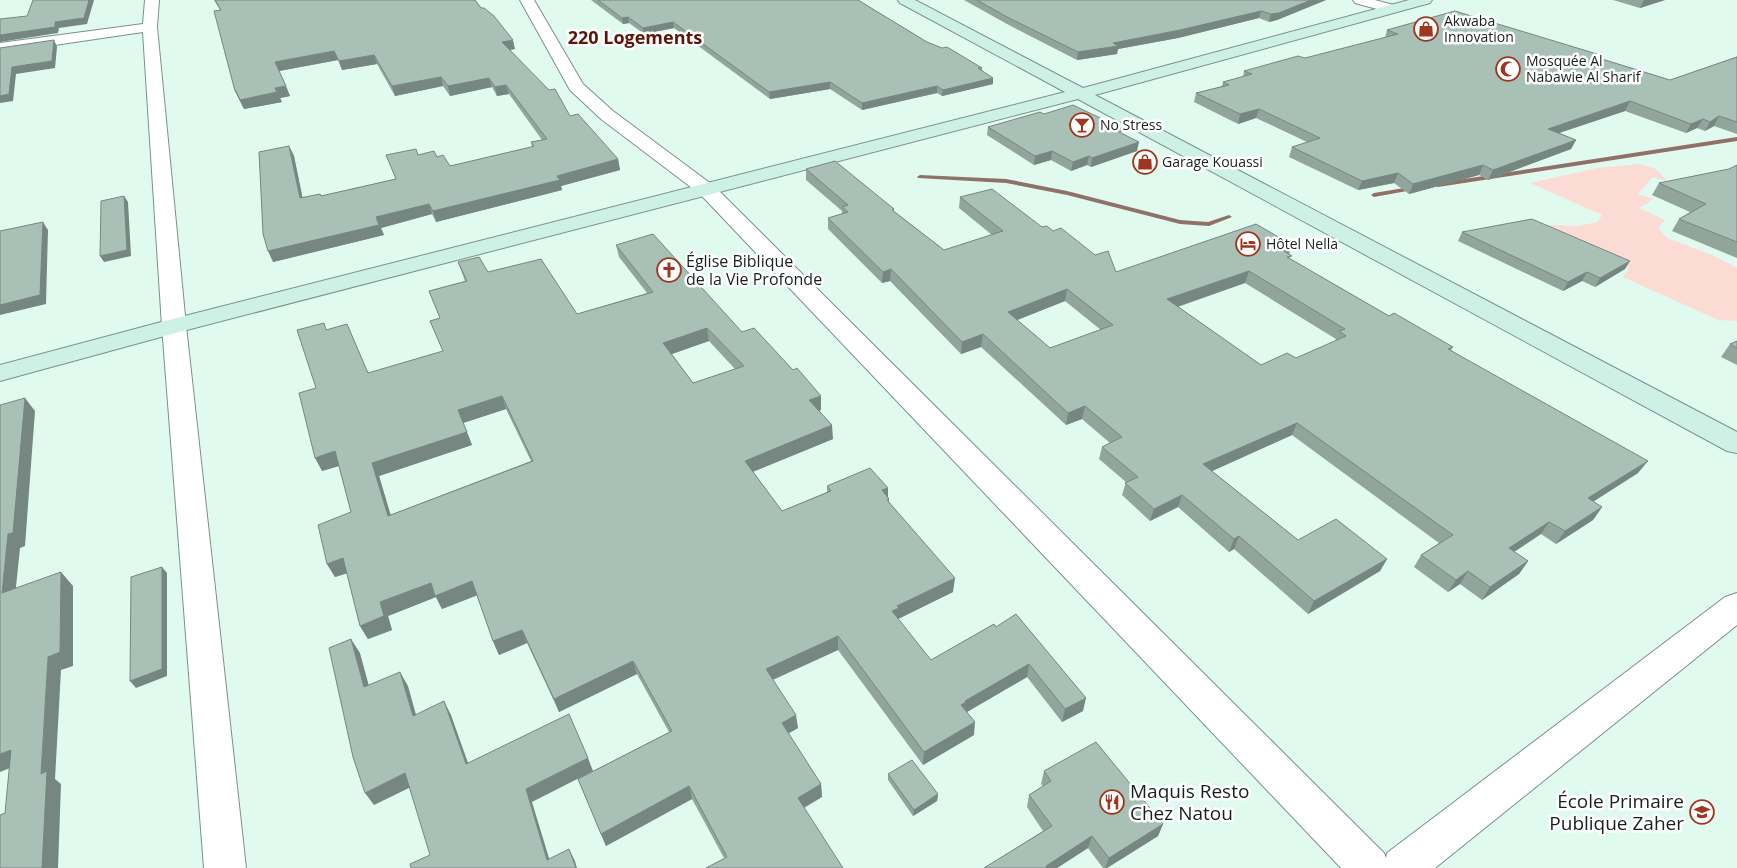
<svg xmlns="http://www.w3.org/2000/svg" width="1737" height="868" viewBox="0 0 1737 868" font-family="'Open Sans',sans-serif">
	<rect width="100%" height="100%" fill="#e1faf0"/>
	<!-- green -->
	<path fill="#fcdbd4" d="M 1639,164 L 1654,168 L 1668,181 L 1653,177 L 1638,194 L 1653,199 L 1639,208 L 1665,220 L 1658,228 L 1667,238 L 1712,255 L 1737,268 L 1737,321 L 1718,320 L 1623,277 L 1629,268 L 1547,236 L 1532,227 L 1548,225 L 1577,226 L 1598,222 L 1602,215 L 1530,183 L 1597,168 Z"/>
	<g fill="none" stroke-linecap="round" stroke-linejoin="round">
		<!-- stream -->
		<path fill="#8f7168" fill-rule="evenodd" d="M 1737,137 L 1737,141 L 1438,187 L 1435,185 L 1438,183 Z
			M 920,175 L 1006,179 L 1067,191 L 1180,220 L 1208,222 L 1229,215 L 1232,217 L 1209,226 L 1180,224 L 1067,195 L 1006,183 L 918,178 L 917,177 Z
			M 1416,186 L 1419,188 L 1418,189 L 1374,197 L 1371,195 L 1374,193 Z"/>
		<!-- street casing -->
		<g stroke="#7a9188" stroke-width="2">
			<path id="street" d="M 145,0 L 159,0 L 157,27 L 186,326 L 246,868 L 204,868 L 162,326 L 143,32 L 0,53 L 0,43 L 143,24 Z
				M 520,0 L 534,0 L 583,84 L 613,111 L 714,186 L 1384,853 L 1386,858 L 1387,853 L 1725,597 L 1737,593 L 1737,625 L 1435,868 L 1341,868 L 700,194 L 601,119 L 570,90 Z
				M 1353,0 L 1375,0 L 1397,6 L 1399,9 L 1392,13 L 1355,3 Z"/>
		</g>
		<!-- secondary casing -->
		<g stroke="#7a9188" stroke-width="2">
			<path id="secondary" d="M 898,0 L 915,0 L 1083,88 L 1409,0 L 1432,0 L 1430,3 L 1095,95 L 1737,432 L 1737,453 L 1727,451 L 1078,99 L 183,331 L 0,381 L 0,365 L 165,321 L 1065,92 L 900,3 Z"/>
		</g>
		<!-- street -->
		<use href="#street" fill="#fff" fill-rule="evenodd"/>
		<!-- secondary -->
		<use href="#secondary" fill="#cef1e6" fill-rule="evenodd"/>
	</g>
	<!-- wall -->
	<path fill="#91a59d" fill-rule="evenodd" d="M 214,0 L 475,0 L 515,49 L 510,50 L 570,116 L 618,159 L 620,170 L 561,186 L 562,190 L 436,222 L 432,214 L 381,228 L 384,235 L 273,262 L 289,146 L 294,156 L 302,198 L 321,196 L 395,179 L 418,155 L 437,157 L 450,166 L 532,147 L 531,142 L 542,140 L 509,94 L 497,96 L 492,87 L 450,96 L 443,86 L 395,96 L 377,64 L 342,70 L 338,60 L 279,71 L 290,96 L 280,98 L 282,102 L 244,109 L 235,91 L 220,10 Z
		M 591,0 L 858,0 L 927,42 L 982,68 L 982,70 L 993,84 L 942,96 L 937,93 L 862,110 L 830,89 L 770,99 L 674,28 L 644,34 L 629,23 L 623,24 Z
		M 964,0 L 1326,0 L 1277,20 L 1269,22 L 1259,18 L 1178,38 L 1118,49 L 1117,54 L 1077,60 L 1007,24 Z
		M 1613,0 L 1665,0 L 1640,8 Z
		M 1387,30 L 1596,57 L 1670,80 L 1736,57 L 1737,56 L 1737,134 L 1714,126 L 1705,131 L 1697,128 L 1686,133 L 1625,111 L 1559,133 L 1576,140 L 1571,149 L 1488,180 L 1479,175 L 1409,194 L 1394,183 L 1358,190 L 1289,157 L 1292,147 L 1307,142 L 1256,118 L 1238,124 L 1194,102 L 1196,93 L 1222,86 L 1223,82 L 1243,77 L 1244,71 L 1305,58 L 1385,38 Z
		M 1044,114 L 1124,135 L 1137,151 L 1091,167 L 1087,165 L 1071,171 L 1051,160 L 1034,165 L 987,135 L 988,127 Z
		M 1737,165 L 1737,258 L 1672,231 L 1679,219 L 1690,212 L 1652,195 L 1659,183 L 1729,169 Z
		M 806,169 L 894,209 L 894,211 L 944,250 L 992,235 L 959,208 L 960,197 L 1053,231 L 1116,272 L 1289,254 L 1290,259 L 1389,316 L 1453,347 L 1451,350 L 1638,473 L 1593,502 L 1602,507 L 1593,520 L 1556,544 L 1541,534 L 1514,552 L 1528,561 L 1519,574 L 1482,600 L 1460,584 L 1448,592 L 1414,567 L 1421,555 L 1439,543 L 1292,435 L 1212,471 L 1298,540 L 1387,559 L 1380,571 L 1308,614 L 1234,549 L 1229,552 L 1178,507 L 1150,521 L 1122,495 L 1126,482 L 1099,459 L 1102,447 L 1110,443 L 1082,419 L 1066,425 L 981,347 L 961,354 L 890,281 L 882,283 L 828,229 L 828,218 L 842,214 L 842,211 L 806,180 ZM 1245,283 L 1336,339 L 1335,341 L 1296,358 L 1261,365 L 1178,307 ZM 1065,301 L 1101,330 L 1050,348 L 1017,320 Z
		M 1462,232 L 1625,269 L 1595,287 L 1582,281 L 1563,291 L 1458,241 Z
		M 616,245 L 742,332 L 793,370 L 821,396 L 821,410 L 819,411 L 833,439 L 753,472 L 782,511 L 827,492 L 827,486 L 888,488 L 888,497 L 889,499 L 889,502 L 953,592 L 898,619 L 931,660 L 994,624 L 1083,711 L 1062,722 L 1027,677 L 967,712 L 974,735 L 923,765 L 838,650 L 773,680 L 798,728 L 788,734 L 821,784 L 822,797 L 724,858 L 692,799 L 606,846 L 578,779 L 669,732 L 637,674 L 559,712 L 527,643 L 499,655 L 493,641 L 477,595 L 442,609 L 436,597 L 388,616 L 392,630 L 368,639 L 360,626 L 347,573 L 335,577 L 327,564 L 351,512 L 339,466 L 322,471 L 316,388 L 327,330 L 347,324 L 368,373 L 443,351 L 430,321 L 440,318 L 429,291 L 465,281 L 458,262 L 488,272 L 577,314 L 647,293 L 619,257 ZM 709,341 L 735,369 L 693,383 L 672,354 ZM 506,409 L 531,461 L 390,515 L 379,476 L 472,445 L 463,423 Z
		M 1737,341 L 1737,365 L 1721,357 L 1730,344 Z
		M 1044,771 L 1163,824 L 1158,836 L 1107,868 L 1103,868 L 1088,848 L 1057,868 L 984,868 L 1043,831 L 1027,807 L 1029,795 L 1043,786 L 1041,784 Z
		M 888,774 L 938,794 L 937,801 L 913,816 L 888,780 Z"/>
	<!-- shaded-wall -->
	<path fill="#768680" d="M 89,0 L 94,0 L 87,24 L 59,28 L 58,33 L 0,42 L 0,35 L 55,22 Z
		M 1311,0 L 1326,0 L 1277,20 L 1269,22 L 1271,14 Z
		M 1644,0 L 1665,0 L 1640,8 Z
		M 1261,11 L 1259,18 L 1178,38 L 1118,49 L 1117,54 L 1077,60 L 1078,52 L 1113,43 Z
		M 628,17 L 629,23 L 623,24 L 622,18 Z
		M 673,22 L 674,28 L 644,34 L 643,28 Z
		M 54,40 L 57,47 L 55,68 L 16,74 L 13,101 L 0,103 L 0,96 L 12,67 Z
		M 513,40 L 515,49 L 504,51 L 502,42 Z
		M 334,51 L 338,60 L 279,71 L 275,62 Z
		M 374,55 L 377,64 L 342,70 L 339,61 Z
		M 441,77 L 443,86 L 395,96 L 392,86 Z
		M 489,78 L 492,87 L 450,96 L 448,86 Z
		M 993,78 L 993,84 L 942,96 L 943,90 Z
		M 830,82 L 830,89 L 770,99 L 769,92 Z
		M 506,85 L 509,94 L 497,96 L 495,87 Z
		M 286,86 L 290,96 L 280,98 L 282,102 L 244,109 L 235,91 L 275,88 Z
		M 937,86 L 937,93 L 862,110 L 862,103 Z
		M 1630,101 L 1625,111 L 1544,138 L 1548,129 Z
		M 1259,109 L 1256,118 L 1238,124 L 1240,114 Z
		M 1719,116 L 1714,126 L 1705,131 L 1710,122 Z
		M 1703,119 L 1697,128 L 1686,133 L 1691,124 Z
		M 1576,140 L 1571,149 L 1488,180 L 1493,170 Z
		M 1139,142 L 1137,151 L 1091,167 L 1092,158 Z
		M 289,146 L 294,156 L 305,209 L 300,198 Z
		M 1052,151 L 1051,160 L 1034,165 L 1035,156 Z
		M 1089,156 L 1087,165 L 1071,171 L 1073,162 Z
		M 618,159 L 620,170 L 561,186 L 562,190 L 436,222 L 433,211 L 557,176 Z
		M 1483,165 L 1479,175 L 1409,194 L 1413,184 Z
		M 1398,173 L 1394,183 L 1358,190 L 1362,181 Z
		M 124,196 L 128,202 L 131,256 L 104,262 L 100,256 Z
		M 429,204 L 432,214 L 381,228 L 384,235 L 273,262 L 268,251 L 376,217 Z
		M 43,222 L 48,230 L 46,304 L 0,315 L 0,305 Z
		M 1292,245 L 1288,257 L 1281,249 Z
		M 1630,261 L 1625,269 L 1595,287 L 1600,278 Z
		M 891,269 L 890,281 L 882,283 L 883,272 Z
		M 1249,271 L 1245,283 L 1164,311 L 1167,299 Z
		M 1587,272 L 1582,281 L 1563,291 L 1568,282 Z
		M 1067,289 L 1065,301 L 1007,324 L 1008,312 Z
		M 707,328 L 709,341 L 666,356 L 663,343 Z
		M 983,334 L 981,347 L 961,354 L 962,342 Z
		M 502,396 L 506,409 L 463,423 L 458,410 Z
		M 821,396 L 821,410 L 810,414 L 809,400 Z
		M 25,398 L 35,411 L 25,546 L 20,548 L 14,606 L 2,593 L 8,534 Z
		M 1085,406 L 1082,419 L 1066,425 L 1068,413 Z
		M 1297,423 L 1292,435 L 1199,477 L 1203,464 Z
		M 832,425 L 833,439 L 747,474 L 745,461 Z
		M 467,432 L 472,445 L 379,476 L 395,529 L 388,516 L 372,463 Z
		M 335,451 L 342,465 L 322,471 L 315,458 Z
		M 1648,461 L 1638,473 L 1578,511 L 1588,498 Z
		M 888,488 L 888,499 L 889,499 L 889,512 L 882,490 Z
		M 1182,495 L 1178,507 L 1150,521 L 1154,509 Z
		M 1602,507 L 1593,520 L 1556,544 L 1565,531 Z
		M 1549,522 L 1541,534 L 1500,561 L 1509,548 Z
		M 1239,536 L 1234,549 L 1229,552 L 1234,539 Z
		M 343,558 L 351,572 L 335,577 L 327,564 Z
		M 1387,559 L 1380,571 L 1308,614 L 1314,601 Z
		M 1528,561 L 1519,574 L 1482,600 L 1490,587 Z
		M 162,567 L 167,573 L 167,676 L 136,688 L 130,681 Z
		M 1468,571 L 1460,584 L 1448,592 L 1456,580 Z
		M 61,572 L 73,586 L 73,666 L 61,670 L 55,779 L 61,784 L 58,868 L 42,868 L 41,774 L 48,657 Z
		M 955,578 L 953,592 L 898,619 L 892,611 L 897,606 Z
		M 472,581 L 478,595 L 442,609 L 436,597 L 388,616 L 392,630 L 368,639 L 360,626 L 380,602 L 431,583 Z
		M 522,630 L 527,643 L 499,655 L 493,641 Z
		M 838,636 L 838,650 L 767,682 L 766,669 Z
		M 351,639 L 360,653 L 373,701 L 364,687 Z
		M 633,661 L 637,674 L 559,712 L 554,699 Z
		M 1029,664 L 1027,677 L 965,713 L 961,705 L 965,701 Z
		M 400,672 L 408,686 L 420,729 L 413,716 Z
		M 1086,698 L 1083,711 L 1062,722 L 1065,709 Z
		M 444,701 L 451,715 L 473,777 L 466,764 Z
		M 796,715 L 798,728 L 783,736 L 782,723 Z
		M 975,722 L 974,735 L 923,765 L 924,752 Z
		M 11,750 L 25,762 L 0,772 L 0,754 Z
		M 588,758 L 593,771 L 532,802 L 552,868 L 547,860 L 526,789 Z
		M 405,773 L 413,786 L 374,805 L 365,793 Z
		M 821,784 L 822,797 L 799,810 L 798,798 Z
		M 689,786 L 692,799 L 606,846 L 601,834 Z
		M 938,794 L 937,801 L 913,816 L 914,810 Z
		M 1163,824 L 1158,836 L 1107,868 L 1105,868 L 1109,858 Z
		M 1092,836 L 1088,848 L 1057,868 L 1045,868 L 1046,866 Z
		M 569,849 L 575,861 L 577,868 L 576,868 Z"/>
	<!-- building -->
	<path fill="#a9c0b7" stroke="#768680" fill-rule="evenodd" d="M 33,0 L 89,0 L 84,18 L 55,22 L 55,27 L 0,35 L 0,19 L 27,16 Z
		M 215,0 L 475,0 L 481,8 L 484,8 L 494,16 L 513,40 L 502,42 L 549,90 L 555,89 L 570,116 L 578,114 L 618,159 L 557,176 L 560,180 L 433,211 L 429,204 L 376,217 L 379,225 L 268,251 L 263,234 L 259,152 L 289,146 L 300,198 L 320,194 L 321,196 L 396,179 L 386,155 L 416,149 L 418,155 L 434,151 L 437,157 L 443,155 L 450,166 L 531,147 L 534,146 L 531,142 L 547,139 L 506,85 L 495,87 L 489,78 L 448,86 L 441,77 L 392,86 L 374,55 L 339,61 L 334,51 L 275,62 L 286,86 L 275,88 L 277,92 L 240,100 L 236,91 L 235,91 L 214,11 L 221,10 Z
		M 598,0 L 858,0 L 927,42 L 942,48 L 947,47 L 982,68 L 978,68 L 993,78 L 943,90 L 937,86 L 862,103 L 830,82 L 769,92 L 673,22 L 643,28 L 628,17 L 622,18 Z
		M 977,0 L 1311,0 L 1279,13 L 1271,14 L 1261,11 L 1180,30 L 1113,43 L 1118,46 L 1078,52 L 1007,17 Z
		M 1455,11 L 1597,54 L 1592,56 L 1670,80 L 1737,57 L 1737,122 L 1719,116 L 1710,122 L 1703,119 L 1691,124 L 1630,101 L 1548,129 L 1576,140 L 1493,170 L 1483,165 L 1413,184 L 1398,173 L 1362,181 L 1292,147 L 1320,138 L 1259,109 L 1240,114 L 1196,93 L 1229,85 L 1223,82 L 1252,74 L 1244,71 L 1298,56 L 1305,58 L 1398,34 L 1387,30 Z
		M 54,40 L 52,61 L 12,67 L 9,94 L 0,96 L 0,48 Z
		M 1073,105 L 1125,130 L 1119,132 L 1139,142 L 1092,158 L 1089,156 L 1073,162 L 1052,151 L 1035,156 L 988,127 L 1040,112 L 1044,114 Z
		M 835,161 L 894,209 L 892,210 L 944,250 L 1003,231 L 960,197 L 992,189 L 1042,227 L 1047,226 L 1053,231 L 1061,228 L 1095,255 L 1108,251 L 1116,272 L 1256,224 L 1292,245 L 1281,249 L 1292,256 L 1287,257 L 1389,316 L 1394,313 L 1453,347 L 1448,349 L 1648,461 L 1588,498 L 1602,507 L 1565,531 L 1549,522 L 1509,548 L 1528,561 L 1490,587 L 1468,571 L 1456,580 L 1421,555 L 1453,535 L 1297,423 L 1203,464 L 1298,540 L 1336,519 L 1387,559 L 1314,601 L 1239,536 L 1234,539 L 1182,495 L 1154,509 L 1125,483 L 1138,477 L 1102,447 L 1122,437 L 1085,406 L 1068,413 L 983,334 L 962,342 L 891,269 L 883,272 L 828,218 L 848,212 L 842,207 L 848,205 L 806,169 ZM 1249,271 L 1345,329 L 1339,331 L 1346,336 L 1296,358 L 1287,353 L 1261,365 L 1167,299 ZM 1067,289 L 1113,325 L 1050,348 L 1008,312 Z
		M 1737,165 L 1737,242 L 1679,219 L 1706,204 L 1659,183 L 1729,169 Z
		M 124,196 L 127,250 L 100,256 L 101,201 Z
		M 1532,219 L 1630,261 L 1600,278 L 1587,272 L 1568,282 L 1462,232 Z
		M 43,222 L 40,295 L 0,305 L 0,231 Z
		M 653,234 L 742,332 L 754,328 L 793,370 L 797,368 L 821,396 L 809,400 L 832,425 L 745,461 L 782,511 L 831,491 L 827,486 L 870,468 L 888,488 L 882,490 L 889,499 L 887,500 L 955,578 L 897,606 L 899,608 L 892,611 L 931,660 L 994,624 L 996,627 L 1016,614 L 1086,698 L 1065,709 L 1029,664 L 965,701 L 966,702 L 961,705 L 975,722 L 924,752 L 838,636 L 766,669 L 796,715 L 782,723 L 821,784 L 798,798 L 843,868 L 706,868 L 727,857 L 689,786 L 601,834 L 578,779 L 672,731 L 633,661 L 554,699 L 522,630 L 493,641 L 472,581 L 435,596 L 431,583 L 380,602 L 384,616 L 360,626 L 343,558 L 327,564 L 318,525 L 351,512 L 335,451 L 315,458 L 299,393 L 316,388 L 297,330 L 324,323 L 326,330 L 347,324 L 368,373 L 443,351 L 430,321 L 440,318 L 429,291 L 467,281 L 458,262 L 479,257 L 488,272 L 541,259 L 577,314 L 653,292 L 616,245 ZM 707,328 L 744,366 L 693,383 L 663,343 ZM 502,396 L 533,461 L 388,516 L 372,463 L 467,432 L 458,410 Z
		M 1737,341 L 1737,348 L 1730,344 Z
		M 25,398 L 13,533 L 8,534 L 2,593 L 61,572 L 60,652 L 48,657 L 41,774 L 47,771 L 42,868 L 0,868 L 0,815 L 5,813 L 11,750 L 0,754 L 0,405 Z
		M 162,567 L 162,669 L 130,681 L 131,577 Z
		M 351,639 L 364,687 L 400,672 L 413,716 L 444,701 L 466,764 L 569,714 L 588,758 L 526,789 L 547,860 L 569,849 L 576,868 L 411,868 L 410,864 L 430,855 L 405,773 L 365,793 L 353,757 L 329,648 Z
		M 1096,742 L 1163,824 L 1109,858 L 1092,836 L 1046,866 L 1047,868 L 984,868 L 1052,826 L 1029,795 L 1051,781 L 1044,771 Z
		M 912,760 L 938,794 L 914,810 L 888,774 Z"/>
	<!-- icons -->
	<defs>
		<g id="shop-ring" transform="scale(1.25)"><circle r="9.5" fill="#fff" stroke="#9f361f" stroke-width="1.5"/><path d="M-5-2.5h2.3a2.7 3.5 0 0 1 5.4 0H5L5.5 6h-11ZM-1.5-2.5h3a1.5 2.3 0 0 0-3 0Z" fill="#9f361f"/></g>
		<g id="mosque-ring" transform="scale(1.25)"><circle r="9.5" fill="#fff" stroke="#9f361f" stroke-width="1.5"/><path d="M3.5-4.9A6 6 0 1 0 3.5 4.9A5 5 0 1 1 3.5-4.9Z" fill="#9f361f"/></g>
		<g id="bar-ring" transform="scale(1.25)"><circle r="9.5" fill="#fff" stroke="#9f361f" stroke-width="1.5"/><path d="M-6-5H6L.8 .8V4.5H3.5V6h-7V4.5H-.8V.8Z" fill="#9f361f"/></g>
		<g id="hotel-ring" transform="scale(1.25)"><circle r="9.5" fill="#fff" stroke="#9f361f" stroke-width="1.5"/><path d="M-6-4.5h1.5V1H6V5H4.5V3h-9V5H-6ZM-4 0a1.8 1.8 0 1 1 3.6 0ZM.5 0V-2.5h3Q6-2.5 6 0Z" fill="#9f361f"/></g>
		<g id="church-ring" transform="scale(1.25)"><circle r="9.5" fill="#fff" stroke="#9f361f" stroke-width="1.5"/><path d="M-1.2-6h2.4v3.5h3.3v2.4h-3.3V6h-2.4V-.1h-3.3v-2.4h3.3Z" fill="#9f361f"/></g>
		<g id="restaurant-ring" transform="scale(1.25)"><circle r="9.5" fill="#fff" stroke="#9f361f" stroke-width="1.5"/><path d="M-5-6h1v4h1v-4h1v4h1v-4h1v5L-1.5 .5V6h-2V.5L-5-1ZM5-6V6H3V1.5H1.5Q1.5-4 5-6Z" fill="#9f361f"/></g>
		<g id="school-ring" transform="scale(1.25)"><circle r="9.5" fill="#fff" stroke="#9f361f" stroke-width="1.5"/><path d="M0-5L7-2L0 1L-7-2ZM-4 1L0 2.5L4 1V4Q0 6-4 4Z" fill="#9f361f"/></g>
	</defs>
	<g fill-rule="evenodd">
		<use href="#shop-ring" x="1426" y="29"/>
		<use href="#mosque-ring" x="1508" y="69"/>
		<use href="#bar-ring" x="1082" y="125"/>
		<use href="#shop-ring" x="1145" y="162"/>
		<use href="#hotel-ring" x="1248" y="244"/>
		<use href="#church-ring" x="669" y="270"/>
		<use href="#restaurant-ring" x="1112" y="802"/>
		<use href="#school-ring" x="1702" y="812"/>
	</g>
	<g text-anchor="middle" stroke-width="5" stroke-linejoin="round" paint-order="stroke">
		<!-- far-poi labels -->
		<g font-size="14" fill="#17201c" stroke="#fff" text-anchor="start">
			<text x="1444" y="26">Akwaba<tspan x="1444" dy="16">Innovation</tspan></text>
			<text x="1526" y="66">Mosquée Al<tspan x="1526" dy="16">Nabawie Al Sharif</tspan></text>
			<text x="1100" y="130">No Stress</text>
			<text x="1162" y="167">Garage Kouassi</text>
			<text x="1266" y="249">Hôtel Nella</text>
		</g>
		<!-- poi labels -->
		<g font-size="16" fill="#17201c" stroke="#fff" text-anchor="start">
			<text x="686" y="267">Église Biblique<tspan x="686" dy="18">de la Vie Profonde</tspan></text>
		</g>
		<!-- far-district labels -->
		<g font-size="18" font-weight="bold" fill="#5a1709" stroke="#fff">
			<text x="635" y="44">220 Logements</text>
		</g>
		<!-- near-poi labels -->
		<g font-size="19" fill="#17201c" stroke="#fff" text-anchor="start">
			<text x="1130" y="798">Maquis Resto<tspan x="1130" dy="22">Chez Natou</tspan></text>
			<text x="1684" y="808" text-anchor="end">École Primaire<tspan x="1684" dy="22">Publique Zaher</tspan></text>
		</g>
	</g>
</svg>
